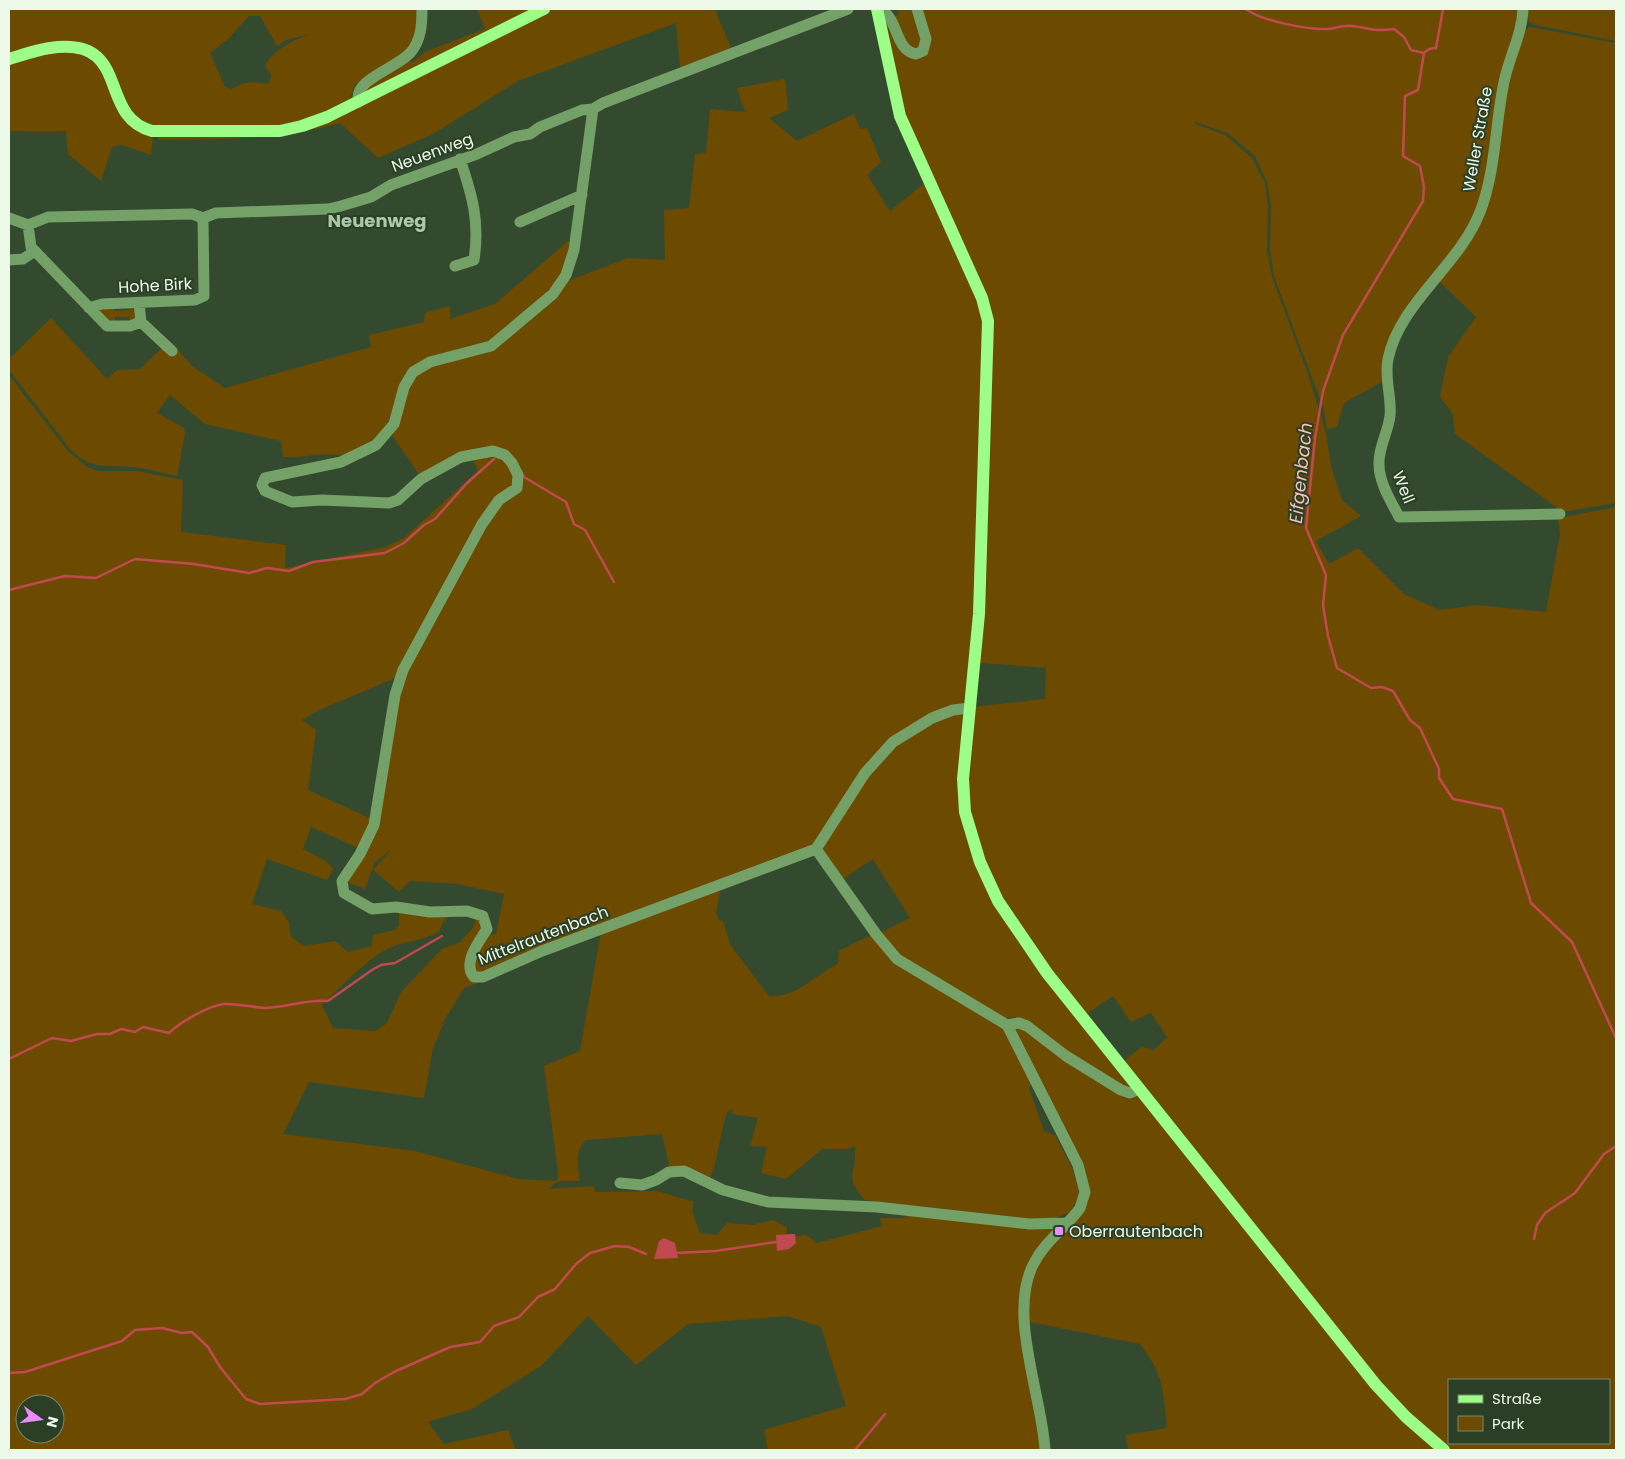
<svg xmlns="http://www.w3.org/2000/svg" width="1625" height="1459" viewBox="0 0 1625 1459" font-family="Poppins,sans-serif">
	<rect width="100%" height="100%" fill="#344a2f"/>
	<!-- green -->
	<path fill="#6c4b00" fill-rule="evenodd" d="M 9,9 L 418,9 C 419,43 407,55 379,72 C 372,76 363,83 355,84 L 349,102 C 334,113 310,122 293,125 C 270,129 155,133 138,122 C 107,100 128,55 79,46 C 64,43 53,43 38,47 L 40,54 C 66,49 95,52 107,79 C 113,93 115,107 124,119 C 133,129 144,130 153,137 L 151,155 L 122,145 L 112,147 L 101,181 L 68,154 L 66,131 L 9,131 ZM 249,16 L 260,16 L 277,46 L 286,40 L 310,34 C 293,41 274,49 265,66 L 272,76 L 268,84 C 252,82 247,80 232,89 L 225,87 L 210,53 L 228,39 Z
		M 477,9 L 536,9 L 371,92 L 363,89 L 406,61 L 412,62 L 427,51 L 485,29 Z
		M 551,9 L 718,9 L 715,10 L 731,48 L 680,69 L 676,23 L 518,81 L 433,134 L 378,158 L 340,123 C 281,140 220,139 158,140 L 159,136 L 268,135 L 435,66 Z
		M 897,9 L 1520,9 C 1519,35 1507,57 1502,82 C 1493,131 1494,190 1468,234 C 1451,261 1427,286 1409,313 C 1404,320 1398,328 1395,336 C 1389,350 1387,364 1385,380 L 1344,403 L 1337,427 L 1327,429 L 1323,407 L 1274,276 L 1270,250 L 1271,206 L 1267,182 L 1255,156 L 1227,133 L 1196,122 L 1195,124 L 1225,135 L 1252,158 L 1265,183 L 1268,206 L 1267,251 L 1272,277 L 1308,374 L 1325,429 L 1332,470 L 1342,500 L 1361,516 L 1316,541 L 1329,564 L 1358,548 L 1404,594 L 1439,610 L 1477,605 L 1546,612 L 1560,534 L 1558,518 L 1616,507 L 1616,1450 L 1128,1450 L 1126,1435 L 1167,1428 C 1163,1389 1164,1376 1140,1344 L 1030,1322 L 1030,1357 L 1044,1418 L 1047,1450 L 768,1450 L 764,1430 L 846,1406 L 821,1327 L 788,1316 L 688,1324 L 636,1365 L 588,1316 L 541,1366 L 472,1409 L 428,1422 L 444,1444 L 508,1430 L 516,1450 L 9,1450 L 9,375 L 67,450 L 87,467 L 98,471 L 136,471 L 183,480 L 181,532 L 286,545 L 285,568 L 385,547 L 404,538 L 478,471 L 470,453 L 420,476 L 392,435 L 401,418 L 409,381 L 422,368 L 481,353 L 498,344 L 554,295 L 565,282 L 628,258 L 665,260 L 664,210 L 689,208 L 695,154 L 706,153 L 710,109 L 745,112 L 737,88 L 785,79 L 788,110 L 769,118 L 797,141 L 854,114 L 860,129 L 867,128 L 881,162 L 867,175 L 890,211 L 926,182 L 941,213 L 945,207 L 902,110 L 882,17 L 884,16 L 892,31 L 893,18 L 899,14 ZM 485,523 L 402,677 L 376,826 L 362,855 L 345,881 L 365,889 L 375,862 L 392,849 L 373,870 L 399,892 L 410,881 L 457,884 L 504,894 L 496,934 L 486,935 L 473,959 L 473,970 L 477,974 L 485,974 L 541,949 L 809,849 L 824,835 L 863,772 L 881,750 L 914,725 L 964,702 L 971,662 L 1046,668 L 1045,699 L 973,707 C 970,740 963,775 967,809 C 977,891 1060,984 1110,1047 L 1110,1044 L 1088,1013 L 1113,996 L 1131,1022 L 1151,1013 L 1167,1037 L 1154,1050 L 1142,1047 L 1127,1058 L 1123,1064 L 1231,1199 L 1275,1267 L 1137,1094 C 1115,1105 1042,1032 1017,1026 L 1013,1028 L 1012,1033 L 1077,1156 L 1086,1181 L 1087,1196 L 1082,1210 L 1074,1222 L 1055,1238 L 1040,1256 L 1027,1284 L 1023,1283 C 1030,1262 1041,1246 1056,1230 L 1055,1226 L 1029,1226 L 916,1213 L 904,1218 L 880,1218 L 882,1226 L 817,1243 L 806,1235 L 786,1238 L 787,1227 L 772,1220 L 753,1225 L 727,1223 L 717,1235 L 700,1233 L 692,1211 L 694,1202 L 657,1191 L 595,1192 L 594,1186 L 548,1189 L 558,1181 L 580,1181 C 578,1165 574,1152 586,1140 L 662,1134 L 670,1169 L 686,1169 L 709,1181 L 714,1168 L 725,1118 L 728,1111 L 732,1109 L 732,1114 L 758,1118 L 750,1146 L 767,1147 L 761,1173 L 786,1179 L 822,1149 L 848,1149 L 855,1146 C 857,1175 843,1176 865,1200 L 1031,1219 L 1055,1218 L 1069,1213 L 1076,1202 L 1079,1192 L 1073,1170 L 1055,1135 L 1044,1131 L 1029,1088 L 1032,1083 L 1002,1027 L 997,1022 L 896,961 L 873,934 L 839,951 L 838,964 C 816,974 795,999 769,996 L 731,946 L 723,921 L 719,920 L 716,913 L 721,886 L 601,932 L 580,1051 L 544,1066 L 558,1171 L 557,1181 L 518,1179 L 415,1151 L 283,1134 L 309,1082 L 424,1098 L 433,1048 L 445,1019 L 464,988 L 477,983 L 468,976 C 462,956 495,927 477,916 L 473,928 L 460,942 L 442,949 L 401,992 L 387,1023 L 376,1031 L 333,1028 L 322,1005 C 341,987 370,955 394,946 C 409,941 423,940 439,932 L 443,922 L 450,914 L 399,909 L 399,926 L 395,930 L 373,935 L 372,946 L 348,952 L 335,941 L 304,946 L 291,937 L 289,923 L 281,911 L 252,904 L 267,859 L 327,880 L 333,869 L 326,861 L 303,849 L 311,827 L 361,849 L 374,820 L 308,790 L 316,730 L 302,720 L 317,711 L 395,678 L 423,631 L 480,524 ZM 1449,1380 L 1609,1380 L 1609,1443 L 1449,1443 ZM 25,1404 L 55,1404 L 55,1434 L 25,1434 Z
		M 1527,9 L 1616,9 L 1616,41 L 1536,25 L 1529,22 Z
		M 1530,27 L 1616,43 L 1616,503 L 1557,513 L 1556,507 L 1455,434 L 1453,414 L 1440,397 L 1448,357 L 1476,317 L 1437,279 L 1481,213 L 1506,80 L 1523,31 Z
		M 568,241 L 573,244 L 562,279 L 496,341 L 422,363 L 391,422 L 375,442 L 349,457 C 333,451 302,458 283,457 L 281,441 L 205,424 L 170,395 L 157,413 L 184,428 L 185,434 L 177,476 C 164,474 151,469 139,468 C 110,463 93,473 70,449 L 9,370 L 9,359 L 51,318 L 107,379 L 117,370 L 140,369 L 162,348 L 170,356 L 176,348 L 192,366 L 225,388 L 371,347 L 369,335 L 424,322 L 425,313 L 450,306 L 450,319 L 495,304 Z
		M 126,305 L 135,311 L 135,320 L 130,323 L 129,317 L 115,317 L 115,323 L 108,322 L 100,310 L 110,306 L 116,311 L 130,310 Z
		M 963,711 L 971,850 L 1130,1087 L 1117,1085 L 1020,1019 L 1015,1017 L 1004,1019 L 912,967 L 878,934 L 910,918 L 873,859 L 840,881 L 822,849 L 875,763 L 916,729 Z"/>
	<!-- water -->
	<path fill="#c14a50" d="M 791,1234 L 795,1234 L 796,1243 L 789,1249 L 777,1251 L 776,1235 Z
		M 664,1238 L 675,1243 L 678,1258 L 654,1259 L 659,1241 Z"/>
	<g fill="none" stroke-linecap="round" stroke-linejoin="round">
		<!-- stream -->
		<path stroke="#c14a50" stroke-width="2.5" d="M 1246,9 C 1261,21 1309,30 1329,29 C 1336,28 1344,25 1352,26 C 1370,28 1374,32 1394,29 L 1404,37 L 1411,50 L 1424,53
			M 1443,9 L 1436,48 L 1429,49 L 1424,53 L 1418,90 L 1405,96 L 1403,156 L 1420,166 L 1424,187 L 1423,201 L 1343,335 L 1323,391 L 1315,438 L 1306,528 L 1326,575 L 1323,605 L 1328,636 L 1337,668 L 1371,688 L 1382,687 L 1393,691 L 1410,720 L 1420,728 L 1439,769 L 1439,778 L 1453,799 L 1502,809 L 1531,903 L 1572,942 L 1616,1038
			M 522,474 L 524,477 L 566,502 L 574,524 L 585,530 L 614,582
			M 9,590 L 65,576 L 96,578 L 135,559 L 194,564 L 249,573 L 267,568 L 289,571 L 313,562 L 385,553 L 404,543 L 424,525 L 435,519 L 467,483 L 494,459
			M 9,1059 L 52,1038 L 71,1041 L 97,1034 L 110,1034 L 121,1029 L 135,1032 L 143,1027 L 169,1033 C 180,1022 208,1006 224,1004 C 236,1003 255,1008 266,1008 C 288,1007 307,999 328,1001 L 372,970 L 381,965 L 395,963 L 442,936
			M 1534,1239 L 1537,1225 L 1545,1213 L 1575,1193 L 1604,1154 L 1616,1146
			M 676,1253 L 716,1251 L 776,1242
			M 9,1373 L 25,1372 L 122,1341 L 135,1330 L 162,1328 L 182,1333 L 192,1332 L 208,1347 L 220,1367 L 246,1399 L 260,1404 L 345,1399 L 362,1394 L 375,1383 L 394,1372 L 450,1347 L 480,1342 L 494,1326 L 519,1317 L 538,1297 L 555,1289 L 576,1264 L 590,1253 L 615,1246 L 629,1247 L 646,1254
			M 855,1450 L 885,1414"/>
		<!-- minor -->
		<path stroke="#73a168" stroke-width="11" d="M 877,9 C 899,13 893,50 916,54 L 923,51 L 926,39 L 917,9
			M 1523,9 C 1522,35 1509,57 1504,82 C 1495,124 1496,171 1480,212 C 1459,266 1400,302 1388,359 C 1384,379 1392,397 1390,416 C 1388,432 1378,449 1379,464 C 1379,483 1391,501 1399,517 L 1560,514
			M 359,102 C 351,80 398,68 411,52 C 421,40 422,25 422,9
			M 593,109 L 574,250 L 566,275 L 553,294 L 491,346 L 430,362 L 413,372 L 404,387 L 394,424 L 376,445 L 341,462 L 265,478 L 262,485 L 265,491 L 292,502 L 322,500 L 389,503 L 398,500 L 421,479 L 461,457 L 493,451 L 505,455 L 512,463 L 518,475 L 517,488 L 499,500 L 482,524 L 403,670 L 395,695 L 374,825 L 360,854 L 342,881 L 344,893 L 372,909 L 396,907 L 430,912 L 467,911 L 483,916 L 487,929 C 479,942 462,963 474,977 L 483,977 L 542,951 L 816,849 L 865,773 L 893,742 L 932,718 L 953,710 L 969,708
			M 9,218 L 28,225 L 48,217 L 192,214 L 203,218 L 216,213 L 328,209 L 341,206 L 371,197 L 391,185 L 477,154 L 514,137 L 530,134 L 540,127 L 582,110 L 593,109 L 603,103 L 848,9
			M 520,222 L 582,195
			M 28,225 L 31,247 L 107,326 L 130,326 L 141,322 L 139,303
			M 9,260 L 23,259 L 35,251
			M 455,266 L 474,260 C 480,221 472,195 460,159
			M 89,308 L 102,304 L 195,300 L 204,296 L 203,218
			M 141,322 L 172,351
			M 816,849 L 876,934 L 897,959 L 1007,1025
			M 1007,1025 L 1078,1165 L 1085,1192 L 1080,1208 C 1066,1228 1045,1241 1034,1263 C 1007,1313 1042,1395 1045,1450
			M 1007,1025 L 1019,1023 L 1027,1026 L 1066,1056 L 1121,1090 L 1130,1093 L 1139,1089
			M 620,1183 L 642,1185 L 656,1180 L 669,1172 L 684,1171 L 723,1190 L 768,1202 L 877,1207 L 1030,1224 L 1065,1223"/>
		<!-- major -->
		<path stroke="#9cfe86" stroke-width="12" d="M 877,9 L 900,116 L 982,298 L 988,321 L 979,614 L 963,779 L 965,812 L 980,862 L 998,901 L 1047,973 L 1376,1385 L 1406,1417 L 1444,1450
			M 9,59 C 22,55 36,50 50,48 C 133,36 96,116 152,131 L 280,131 L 302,126 L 327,117 L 544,9"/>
	</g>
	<!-- markers -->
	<rect fill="#e98dfe" stroke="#2a3f25" stroke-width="2" x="1054" y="1226" width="10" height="10" rx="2.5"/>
	<g text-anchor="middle" stroke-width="4" stroke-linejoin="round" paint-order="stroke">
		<!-- street labels -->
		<g font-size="16" fill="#ecf9e9" stroke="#2a3f25">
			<text transform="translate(1477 139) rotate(-80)" y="6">Weller Straße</text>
			<text transform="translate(432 152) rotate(-20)" y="6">Neuenweg</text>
			<text transform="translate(155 285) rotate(-3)" y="6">Hohe Birk</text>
			<text transform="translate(1404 487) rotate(68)" y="6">Well</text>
			<text transform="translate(543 935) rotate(-21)" y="6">Mittelrautenbach</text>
		</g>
		<!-- poi labels -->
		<g font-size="16" fill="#ecf9e9" stroke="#2a3f25" text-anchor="start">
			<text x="1069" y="1237">Oberrautenbach</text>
		</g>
		<!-- neighbourhood labels -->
		<g font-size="18" font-weight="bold" fill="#aec7a8" stroke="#2a3f25">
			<text x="377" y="227">Neuenweg</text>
		</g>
		<!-- water labels -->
		<g font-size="18" font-style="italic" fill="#fcbdbc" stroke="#2a3f25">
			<text transform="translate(1301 473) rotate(-84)" y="6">Eifgenbach</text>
		</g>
	</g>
	<!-- border -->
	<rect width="1625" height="1459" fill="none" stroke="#ecf9e9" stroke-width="20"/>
	<!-- legend -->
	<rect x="1448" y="1379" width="162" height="65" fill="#2a3f25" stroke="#788973"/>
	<rect x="1458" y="1395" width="25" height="8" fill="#9cfe86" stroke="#788973"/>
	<text x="1492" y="1404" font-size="15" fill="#ecf9e9">Straße</text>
	<rect x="1458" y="1416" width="25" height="15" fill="#6c4b00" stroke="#788973"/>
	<text x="1492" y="1429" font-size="15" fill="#ecf9e9">Park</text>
	<!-- north arrow -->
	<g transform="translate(40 1419) rotate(104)"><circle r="24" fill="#2a3f25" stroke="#788973"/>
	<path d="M0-4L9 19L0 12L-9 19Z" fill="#e98dfe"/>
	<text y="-8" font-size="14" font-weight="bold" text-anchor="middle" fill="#ecf9e9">N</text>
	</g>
</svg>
